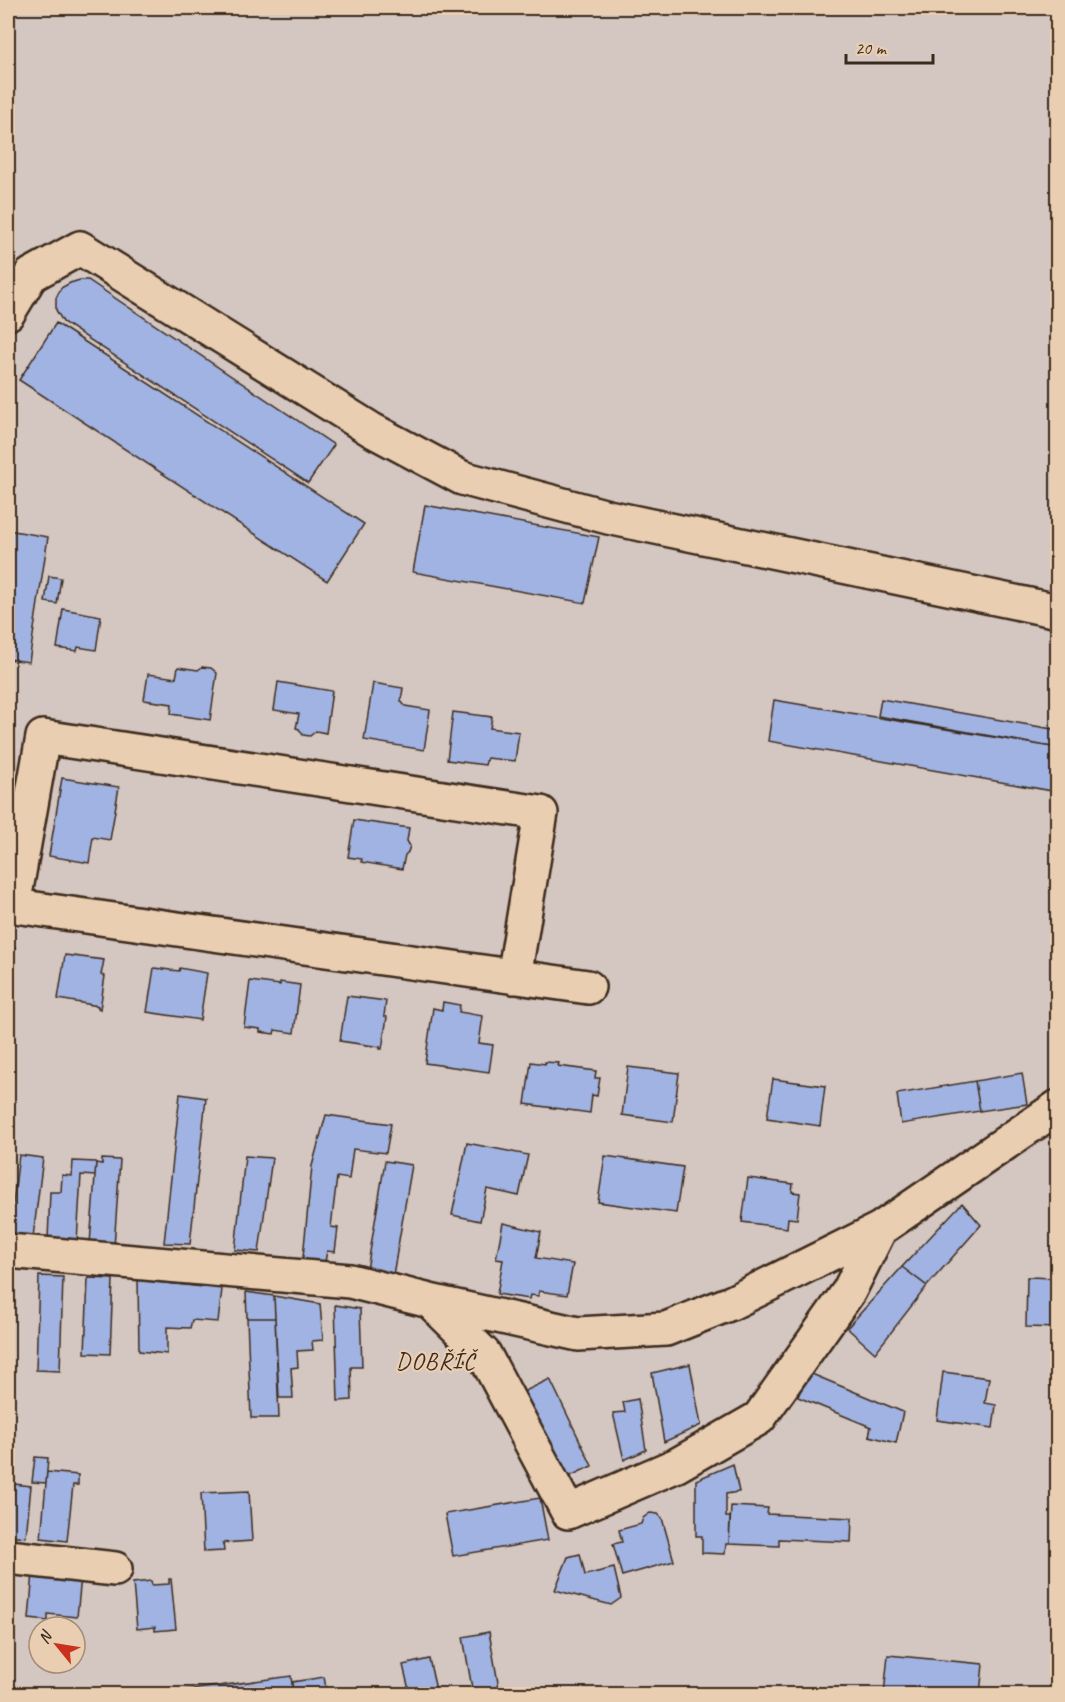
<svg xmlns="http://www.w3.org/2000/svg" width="1065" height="1702" viewBox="0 0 1065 1702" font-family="Caveat,sans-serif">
	<rect width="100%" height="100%" fill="#d4c6c0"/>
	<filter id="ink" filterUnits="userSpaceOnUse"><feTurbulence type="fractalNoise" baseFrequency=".0167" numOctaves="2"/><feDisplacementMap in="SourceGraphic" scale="12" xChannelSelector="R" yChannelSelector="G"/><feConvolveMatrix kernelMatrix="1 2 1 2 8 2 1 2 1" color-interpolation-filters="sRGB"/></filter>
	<g filter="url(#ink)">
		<!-- building -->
		<path fill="#a0b3e2" stroke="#3b2a1e" stroke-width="1.5" d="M 80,280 L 88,280 L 334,445 L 308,483 L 63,322 L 56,310 L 56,298 L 61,288 L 70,283 Z
			M 56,323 L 364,524 L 327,581 L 19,380 Z
			M 425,505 L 599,537 L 585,603 L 413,572 Z
			M 8,530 L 48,537 L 29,662 L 8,659 Z
			M 49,576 L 61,578 L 57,604 L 45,602 Z
			M 63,609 L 101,616 L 96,650 L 78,647 L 77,651 L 57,648 Z
			M 178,667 L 198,670 L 202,667 L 211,668 L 217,673 L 210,720 L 171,714 L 172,704 L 144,700 L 148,674 L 176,678 Z
			M 278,682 L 332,691 L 326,733 L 316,731 L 310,736 L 303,735 L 299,729 L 296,728 L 299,714 L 274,710 Z
			M 373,683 L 403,688 L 401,701 L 405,706 L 430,710 L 424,750 L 364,740 Z
			M 881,699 L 1058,730 L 1058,748 L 878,716 Z
			M 774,700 L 1058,748 L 1058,792 L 768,741 Z
			M 453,712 L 492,717 L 490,728 L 519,732 L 515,761 L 487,758 L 485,765 L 447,760 Z
			M 62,778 L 119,787 L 110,840 L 93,837 L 89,863 L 49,856 Z
			M 354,820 L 409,828 L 407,841 L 410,846 L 408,852 L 405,855 L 402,869 L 361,862 L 362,859 L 348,857 Z
			M 8,946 L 15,947 L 10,991 L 8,990 Z
			M 65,955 L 104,960 L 101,975 L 105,976 L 100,1009 L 98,1008 L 98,1006 L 58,999 Z
			M 154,968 L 179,971 L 180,968 L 207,973 L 200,1020 L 147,1012 Z
			M 250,981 L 280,985 L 280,982 L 300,985 L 294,1033 L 275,1030 L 274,1034 L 260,1032 L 260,1029 L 244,1027 Z
			M 347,996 L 386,1001 L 384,1016 L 387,1017 L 382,1049 L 380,1049 L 380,1047 L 340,1041 Z
			M 443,1002 L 460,1005 L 459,1012 L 483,1016 L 479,1043 L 493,1045 L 489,1072 L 425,1063 L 433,1008 L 442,1010 Z
			M 531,1062 L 545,1064 L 545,1062 L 559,1063 L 558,1066 L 596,1071 L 595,1078 L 600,1078 L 597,1096 L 592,1095 L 590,1113 L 525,1104 Z
			M 628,1067 L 679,1073 L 673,1122 L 622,1115 Z
			M 1022,1073 L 1027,1104 L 980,1111 L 975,1081 Z
			M 773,1079 L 825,1086 L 820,1126 L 767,1118 Z
			M 975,1081 L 980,1111 L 901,1124 L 897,1094 Z
			M 180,1094 L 206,1098 L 190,1244 L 164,1243 Z
			M 326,1115 L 391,1124 L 386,1153 L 353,1149 L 349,1179 L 337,1177 L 331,1227 L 338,1228 L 335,1252 L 327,1251 L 324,1267 L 302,1267 L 312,1166 Z
			M 467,1143 L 528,1155 L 519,1196 L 487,1189 L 480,1221 L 452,1215 Z
			M 19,1155 L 43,1158 L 33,1237 L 9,1236 Z
			M 245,1156 L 272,1158 L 259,1252 L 235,1250 Z
			M 605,1156 L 683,1167 L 676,1213 L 598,1202 Z
			M 102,1159 L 120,1160 L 114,1247 L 90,1244 L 96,1163 L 102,1164 Z
			M 73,1161 L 96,1162 L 95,1176 L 81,1175 L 77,1242 L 48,1239 L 50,1192 L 61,1192 L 62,1175 L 72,1176 Z
			M 385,1161 L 412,1165 L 393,1275 L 367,1270 Z
			M 748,1178 L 793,1184 L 792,1192 L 800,1193 L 797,1219 L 788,1218 L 787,1228 L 742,1222 Z
			M 962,1203 L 981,1225 L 927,1286 L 902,1267 Z
			M 503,1223 L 541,1232 L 536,1258 L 573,1264 L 567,1295 L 539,1291 L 538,1296 L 530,1295 L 529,1299 L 497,1294 L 503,1260 L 496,1259 Z
			M 902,1267 L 927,1286 L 875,1353 L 847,1328 Z
			M 8,1275 L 12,1275 L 9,1340 L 8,1339 Z
			M 39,1276 L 63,1277 L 60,1371 L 36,1370 Z
			M 1027,1277 L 1058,1278 L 1058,1328 L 1026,1327 Z
			M 88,1278 L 113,1279 L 110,1354 L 85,1353 Z
			M 138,1280 L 222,1289 L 218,1322 L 192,1320 L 190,1328 L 167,1327 L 167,1354 L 139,1351 Z
			M 246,1292 L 274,1296 L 275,1318 L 247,1318 Z
			M 274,1296 L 320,1304 L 323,1340 L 312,1341 L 313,1350 L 297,1351 L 298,1367 L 291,1368 L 293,1398 L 279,1398 Z
			M 335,1305 L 360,1309 L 362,1367 L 351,1367 L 352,1400 L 338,1401 Z
			M 247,1318 L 275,1318 L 279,1418 L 251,1418 Z
			M 690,1364 L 701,1425 L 664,1442 L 652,1373 Z
			M 807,1372 L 903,1412 L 896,1443 L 869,1436 L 871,1427 L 798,1397 Z
			M 943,1372 L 989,1378 L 985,1403 L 996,1405 L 993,1428 L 937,1420 Z
			M 550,1379 L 592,1466 L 566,1478 L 523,1392 Z
			M 638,1399 L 646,1450 L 624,1460 L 613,1413 L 625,1412 L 623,1402 Z
			M 35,1457 L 48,1458 L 46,1483 L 32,1482 Z
			M 733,1464 L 739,1492 L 726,1494 L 726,1517 L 730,1517 L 729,1544 L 726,1544 L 725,1554 L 702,1553 L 702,1536 L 696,1536 L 696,1480 Z
			M 47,1472 L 78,1475 L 78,1485 L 73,1485 L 67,1541 L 41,1538 Z
			M 14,1484 L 31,1486 L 26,1537 L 8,1535 L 8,1496 L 13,1497 Z
			M 249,1491 L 252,1541 L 223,1543 L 224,1551 L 204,1552 L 201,1493 Z
			M 540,1498 L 548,1540 L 453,1556 L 445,1514 Z
			M 731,1506 L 768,1508 L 767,1514 L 852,1518 L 851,1542 L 779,1539 L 779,1546 L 729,1544 Z
			M 650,1513 L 658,1514 L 662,1518 L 674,1561 L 622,1576 L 613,1544 L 622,1542 L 619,1530 L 641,1524 L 643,1518 Z
			M 580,1554 L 585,1575 L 614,1568 L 621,1598 L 611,1605 L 555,1590 L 568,1557 Z
			M 33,1572 L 81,1577 L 77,1617 L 48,1614 L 48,1621 L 29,1619 Z
			M 169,1579 L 171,1579 L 176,1629 L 155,1631 L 155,1627 L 137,1629 L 133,1583 L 151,1581 L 152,1585 L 169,1584 Z
			M 489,1632 L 500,1694 L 473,1694 L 463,1637 Z
			M 888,1655 L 983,1664 L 980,1694 L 884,1694 Z
			M 429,1659 L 437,1694 L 410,1694 L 403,1665 Z
			M 291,1676 L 293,1694 L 168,1694 L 168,1693 Z
			M 324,1677 L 327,1694 L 293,1694 L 292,1682 Z"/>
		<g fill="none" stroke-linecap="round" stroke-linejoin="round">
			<!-- minor casing -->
			<g stroke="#3b2a1e" stroke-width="38">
				<path id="minor" d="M 8,313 L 31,275 L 80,248 L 372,430 L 462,478 L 608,517 L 1058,611
					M 8,905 L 588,987
					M 13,906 L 43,737 L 541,813 L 514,977
					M 8,1251 L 350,1281 L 430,1301 L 578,1334 L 666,1329 L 731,1303 L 880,1229 L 1058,1107
					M 430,1301 L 484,1354 L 568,1512 L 677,1465 L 759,1418 L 849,1291 L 880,1229
					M 8,1557 L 115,1569"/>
			</g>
			<!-- minor -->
			<use href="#minor" stroke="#eaceb1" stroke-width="33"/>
		</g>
	</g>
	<g text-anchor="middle" stroke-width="4.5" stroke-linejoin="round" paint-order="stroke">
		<!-- quarter labels -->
		<g font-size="24" letter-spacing="1.5" fill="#3b2a1e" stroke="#eaceb1">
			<text x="436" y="1369">DOBŘÍČ</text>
		</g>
	</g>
	<!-- margin -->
	<rect width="1065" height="1702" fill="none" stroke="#eaceb1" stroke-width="30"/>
	<rect x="15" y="15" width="1035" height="1672" fill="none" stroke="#3b2a1e" stroke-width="2" filter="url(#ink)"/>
	<!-- north arrow -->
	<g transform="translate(57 1645) rotate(300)"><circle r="28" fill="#eaceb1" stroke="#a48c76" stroke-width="1.5"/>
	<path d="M0-4.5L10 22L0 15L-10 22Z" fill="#c8321e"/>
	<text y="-9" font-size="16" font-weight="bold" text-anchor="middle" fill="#3b2a1e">N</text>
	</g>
	<!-- scale -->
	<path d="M846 54v9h87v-9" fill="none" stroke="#3b2a1e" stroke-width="3"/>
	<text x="855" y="54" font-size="18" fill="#3b2a1e" stroke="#eaceb1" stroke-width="4.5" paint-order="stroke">20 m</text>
</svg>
